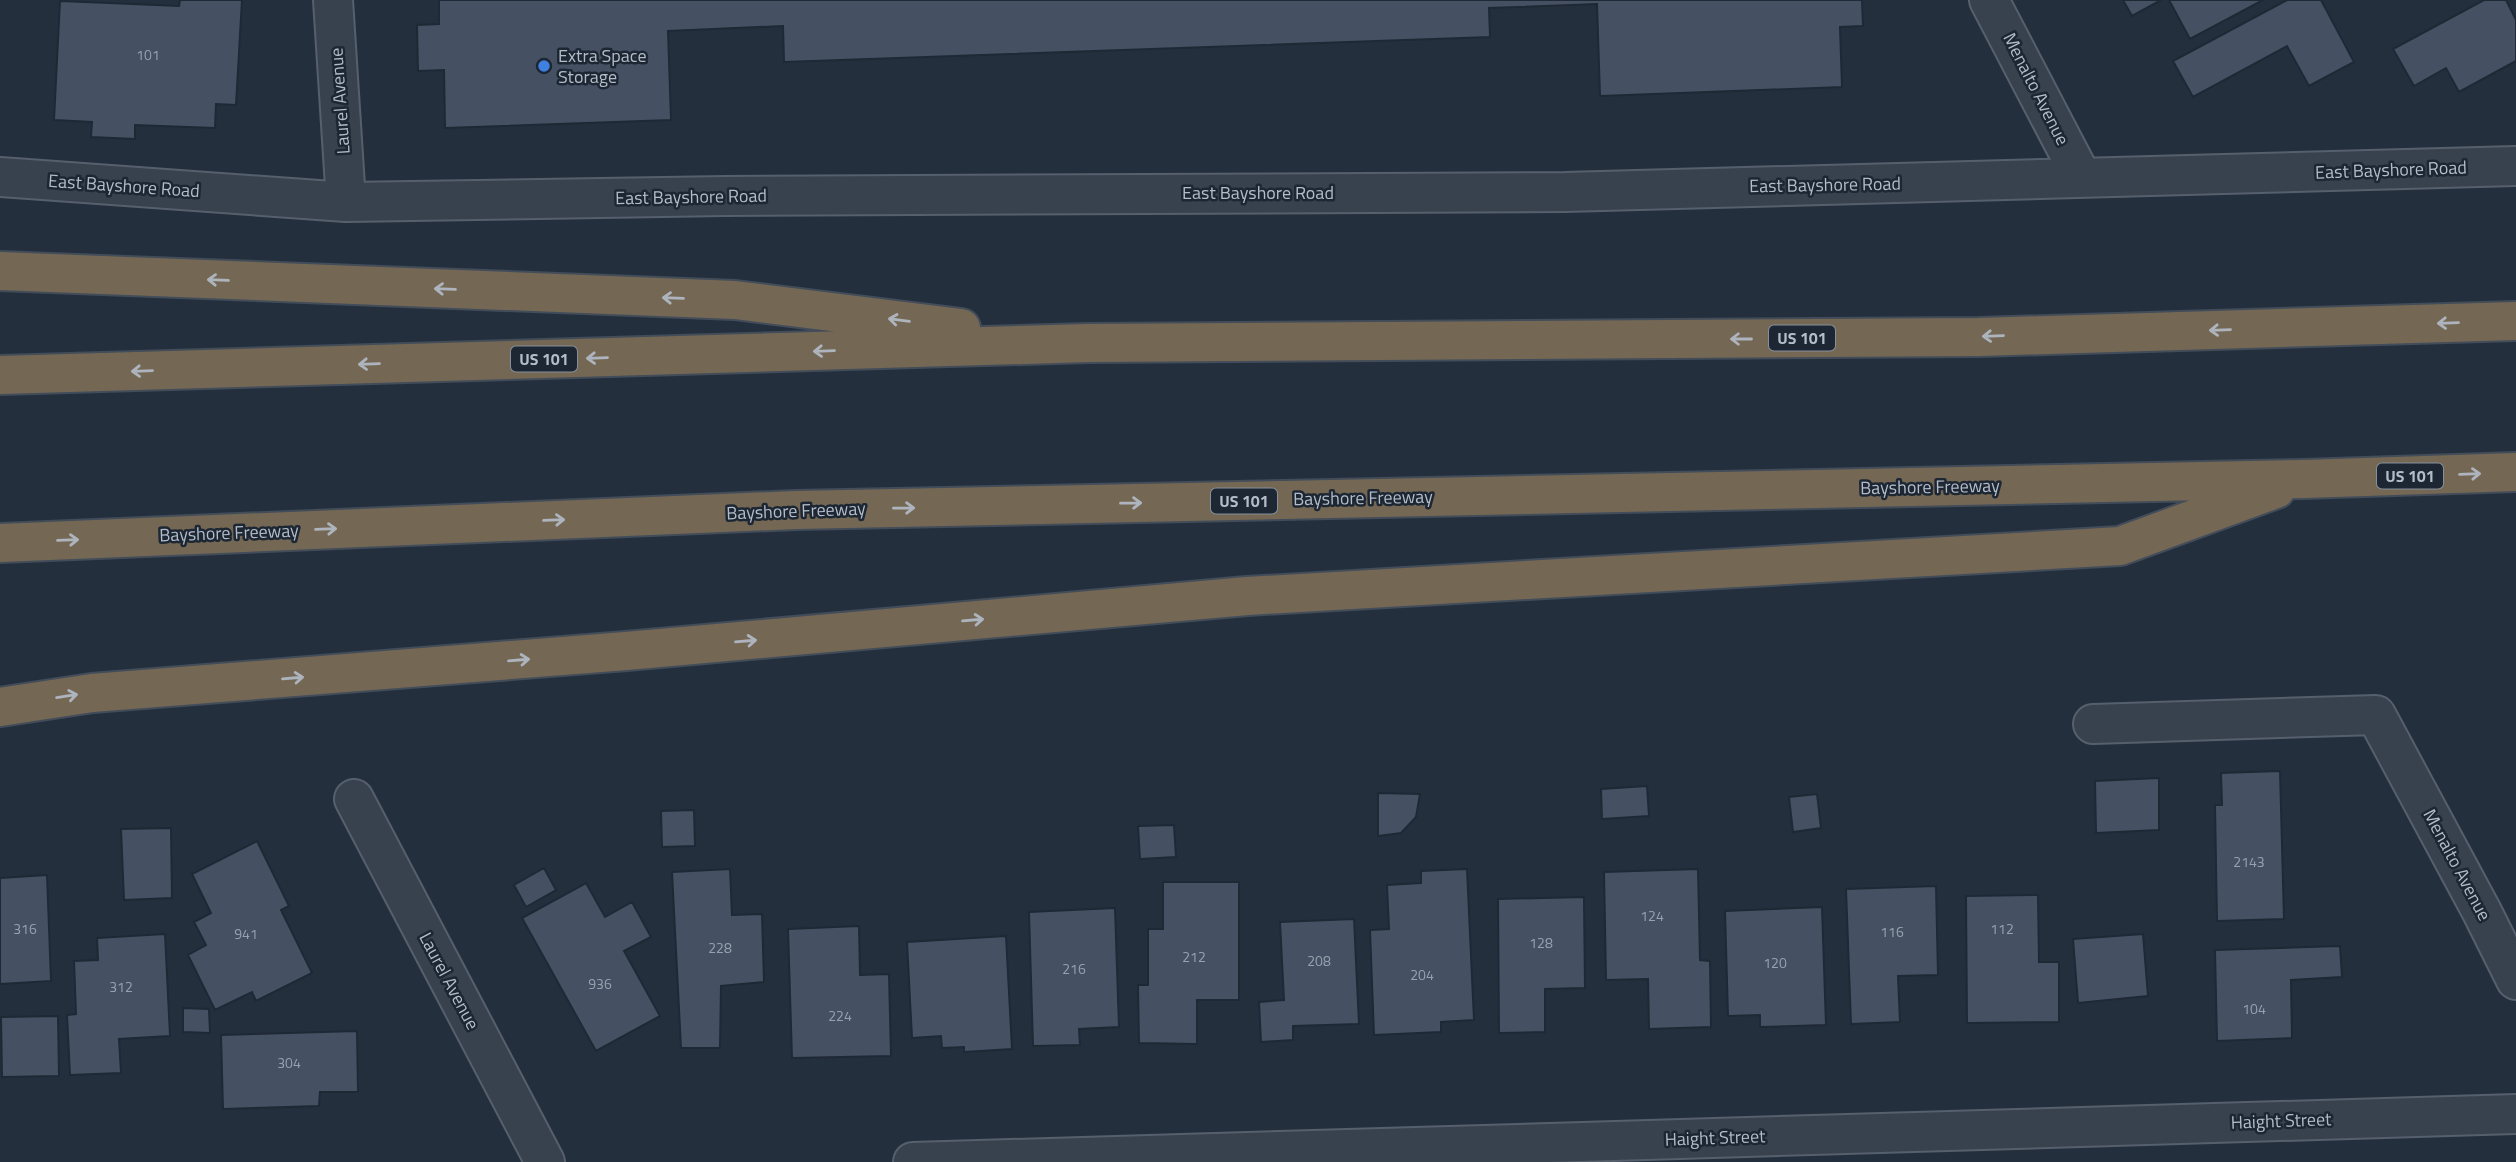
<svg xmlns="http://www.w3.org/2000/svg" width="2516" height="1162" viewBox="0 0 2516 1162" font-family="'Titillium Web',sans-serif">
	<rect width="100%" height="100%" fill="#242f3e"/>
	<!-- building -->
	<path fill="#455162" stroke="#1f2835" stroke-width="2" d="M 180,0 L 242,0 L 236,105 L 216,104 L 215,128 L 135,125 L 135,139 L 91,137 L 92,122 L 54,120 L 60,1 L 179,6 Z
		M 439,0 L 1862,0 L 1863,26 L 1840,27 L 1842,87 L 1600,96 L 1597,4 L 1489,8 L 1490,37 L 784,62 L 783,26 L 668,31 L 671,120 L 445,128 L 444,70 L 418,71 L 417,25 L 439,24 Z
		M 2123,0 L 2161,0 L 2132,16 Z
		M 2169,0 L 2263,0 L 2190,39 Z
		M 2287,0 L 2321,0 L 2354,62 L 2309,86 L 2287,46 L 2193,97 L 2173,61 Z
		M 2484,0 L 2506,0 L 2516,20 L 2516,61 L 2459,92 L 2446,68 L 2414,86 L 2393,49 Z
		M 2280,771 L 2284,919 L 2217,921 L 2215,805 L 2222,805 L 2221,773 Z
		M 2159,778 L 2159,830 L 2096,833 L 2095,781 Z
		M 1647,786 L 1649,816 L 1602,819 L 1601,789 Z
		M 1378,793 L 1420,794 L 1416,817 L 1401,833 L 1378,836 Z
		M 1817,794 L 1821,828 L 1793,832 L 1789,797 Z
		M 694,810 L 695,846 L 662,847 L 661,811 Z
		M 1174,825 L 1176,857 L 1140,859 L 1138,826 Z
		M 171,828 L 172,898 L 124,900 L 121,829 Z
		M 257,841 L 289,906 L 281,910 L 312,973 L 256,1001 L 252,992 L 215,1010 L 188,955 L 206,945 L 194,922 L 211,913 L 192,874 Z
		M 544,868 L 556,890 L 526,907 L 514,885 Z
		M 730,869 L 732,915 L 762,914 L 764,982 L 721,986 L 720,1048 L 681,1048 L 672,872 Z
		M 1467,869 L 1474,1020 L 1441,1022 L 1441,1032 L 1374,1035 L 1370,930 L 1389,929 L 1387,885 L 1421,883 L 1421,871 Z
		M 1698,869 L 1700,960 L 1710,961 L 1711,1027 L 1649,1029 L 1648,979 L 1606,980 L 1604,872 Z
		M 47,875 L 51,981 L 0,984 L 0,878 Z
		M 1163,882 L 1239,882 L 1239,1000 L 1197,1000 L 1197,1044 L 1139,1043 L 1138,985 L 1148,985 L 1148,929 L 1163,929 Z
		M 586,883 L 605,917 L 632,902 L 651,937 L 624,951 L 660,1016 L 596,1051 L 522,918 Z
		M 1936,886 L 1938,975 L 1898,976 L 1900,1022 L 1851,1024 L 1846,889 Z
		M 2038,895 L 2039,962 L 2059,962 L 2059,1022 L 1967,1023 L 1966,896 Z
		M 1584,897 L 1585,988 L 1545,989 L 1545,1032 L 1499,1033 L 1498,899 Z
		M 1822,907 L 1826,1025 L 1760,1027 L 1760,1015 L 1728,1016 L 1725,911 Z
		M 1115,908 L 1119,1027 L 1079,1029 L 1080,1045 L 1033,1046 L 1029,912 Z
		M 1354,919 L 1359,1024 L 1293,1026 L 1293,1040 L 1261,1042 L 1259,1002 L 1284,1000 L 1280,922 Z
		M 859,926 L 860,975 L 889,974 L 891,1056 L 792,1058 L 788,929 Z
		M 165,934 L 170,1036 L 119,1039 L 121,1073 L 70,1075 L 67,1015 L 76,1014 L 74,961 L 98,960 L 97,938 Z
		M 2143,934 L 2148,996 L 2078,1003 L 2073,939 Z
		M 1006,936 L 1012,1049 L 964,1052 L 964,1047 L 942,1048 L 941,1036 L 912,1038 L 907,942 Z
		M 2340,946 L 2342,977 L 2291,980 L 2292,1038 L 2217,1041 L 2215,950 Z
		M 183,1008 L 209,1009 L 210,1033 L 183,1032 Z
		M 58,1016 L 59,1076 L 2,1077 L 1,1017 Z
		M 357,1031 L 358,1092 L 320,1092 L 319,1106 L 223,1109 L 221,1035 Z"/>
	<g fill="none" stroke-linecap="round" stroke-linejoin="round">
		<!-- minor casing -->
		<g stroke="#565f6c" stroke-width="42">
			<path id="minor" d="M 333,0 L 346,202
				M 1989,0 L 2082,178
				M 0,177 L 346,202 L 725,196 L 1565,192 L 2516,166
				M 2093,724 L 2376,715 L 2482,912 L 2516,980
				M 354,799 L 545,1162
				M 913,1162 L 2516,1114"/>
		</g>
		<!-- highway casing -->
		<g stroke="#434c59" stroke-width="42">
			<path id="highway" d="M 0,271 L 735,300 L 961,328
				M 0,375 L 1088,343 L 1979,337 L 2516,321
				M 0,543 L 796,510 L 2304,479 L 2516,472
				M 0,707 L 92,693 L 626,651 L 1247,596 L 2120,546 L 2276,489"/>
		</g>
		<!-- minor -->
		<use href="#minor" stroke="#38414e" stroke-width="38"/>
		<!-- highway -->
		<use href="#highway" stroke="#746855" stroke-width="38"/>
	</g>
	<!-- one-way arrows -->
	<defs><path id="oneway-shaft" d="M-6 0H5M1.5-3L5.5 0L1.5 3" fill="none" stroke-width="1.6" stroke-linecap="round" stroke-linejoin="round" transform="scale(1.75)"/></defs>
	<g stroke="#aeb4bd">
		<use href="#oneway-shaft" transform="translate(218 280) rotate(-178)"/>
		<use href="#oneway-shaft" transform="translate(445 289) rotate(-178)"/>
		<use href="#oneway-shaft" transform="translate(673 298) rotate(-178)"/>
		<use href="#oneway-shaft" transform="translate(899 320) rotate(-173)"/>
		<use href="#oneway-shaft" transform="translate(2448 323) rotate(178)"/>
		<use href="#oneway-shaft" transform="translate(2220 330) rotate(178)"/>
		<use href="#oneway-shaft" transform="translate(1993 336) rotate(178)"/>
		<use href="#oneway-shaft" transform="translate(1741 339) rotate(180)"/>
		<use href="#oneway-shaft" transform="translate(824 351) rotate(178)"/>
		<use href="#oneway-shaft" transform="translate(597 358) rotate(178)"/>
		<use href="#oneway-shaft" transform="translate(369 364) rotate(178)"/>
		<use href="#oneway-shaft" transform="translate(142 371) rotate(178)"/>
		<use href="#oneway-shaft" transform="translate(2470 474) rotate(-2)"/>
		<use href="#oneway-shaft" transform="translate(1131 503) rotate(-1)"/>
		<use href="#oneway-shaft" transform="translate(904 508) rotate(-1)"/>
		<use href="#oneway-shaft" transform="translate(554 520) rotate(-2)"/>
		<use href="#oneway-shaft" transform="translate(326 529) rotate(-2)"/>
		<use href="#oneway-shaft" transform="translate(68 540) rotate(-2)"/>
		<use href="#oneway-shaft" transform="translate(973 620) rotate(-5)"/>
		<use href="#oneway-shaft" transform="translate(746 641) rotate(-5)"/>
		<use href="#oneway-shaft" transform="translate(519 660) rotate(-5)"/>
		<use href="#oneway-shaft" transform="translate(293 678) rotate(-5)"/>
		<use href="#oneway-shaft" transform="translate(67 696) rotate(-9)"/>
	</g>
	<!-- markers -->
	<circle fill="#3f7fe0" stroke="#1d2633" stroke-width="2.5" cx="544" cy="66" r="7"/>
	<g text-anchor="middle" stroke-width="5" stroke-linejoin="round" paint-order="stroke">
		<!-- number labels -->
		<g font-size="14" fill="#98a1af">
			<text x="148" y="60">101</text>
			<text x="2249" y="867">2143</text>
			<text x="1652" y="921">124</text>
			<text x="25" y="934">316</text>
			<text x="2002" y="934">112</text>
			<text x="1892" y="937">116</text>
			<text x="246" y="939">941</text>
			<text x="1541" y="948">128</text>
			<text x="720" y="953">228</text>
			<text x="1194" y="962">212</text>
			<text x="1319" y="966">208</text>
			<text x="1775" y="968">120</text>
			<text x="1074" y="974">216</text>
			<text x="1422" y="980">204</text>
			<text x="600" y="989">936</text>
			<text x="121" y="992">312</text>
			<text x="2254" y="1014">104</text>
			<text x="840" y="1021">224</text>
			<text x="289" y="1068">304</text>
		</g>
		<!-- shield labels -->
		<g fill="#1d2633" stroke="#878f9c" stroke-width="2">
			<rect x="1769" y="325.5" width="66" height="25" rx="5"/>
			<rect x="511" y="346.5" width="66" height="25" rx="5"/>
			<rect x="2377" y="463.5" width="66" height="25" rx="5"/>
			<rect x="1211" y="488.5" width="66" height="25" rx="5"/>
		</g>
		<g font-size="16" font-weight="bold" fill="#b4bcc9">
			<text x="1802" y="344">US 101</text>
			<text x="544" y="365">US 101</text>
			<text x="2410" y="482">US 101</text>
			<text x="1244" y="507">US 101</text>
		</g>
		<!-- poi labels -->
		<g font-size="18" fill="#b4bcc9" stroke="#1d2633" text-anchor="start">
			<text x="558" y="62">Extra Space<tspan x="558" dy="21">Storage</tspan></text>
		</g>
		<!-- street labels -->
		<g font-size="18" fill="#b4bcc9" stroke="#1d2633">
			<text transform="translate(2036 89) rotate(63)" y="6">Menalto Avenue</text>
			<text transform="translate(340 101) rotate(-94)" y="6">Laurel Avenue</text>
			<text transform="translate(2391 170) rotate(-2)" y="6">East Bayshore Road</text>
			<text transform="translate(1825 185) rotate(-1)" y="6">East Bayshore Road</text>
			<text transform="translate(124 186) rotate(4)" y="6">East Bayshore Road</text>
			<text x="1258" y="199">East Bayshore Road</text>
			<text transform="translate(691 197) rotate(-1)" y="6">East Bayshore Road</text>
			<text transform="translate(1930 487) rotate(-1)" y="6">Bayshore Freeway</text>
			<text transform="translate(1363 498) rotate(-1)" y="6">Bayshore Freeway</text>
			<text transform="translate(796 511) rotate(-2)" y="6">Bayshore Freeway</text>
			<text transform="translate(229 533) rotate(-2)" y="6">Bayshore Freeway</text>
			<text transform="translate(2457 865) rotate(62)" y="6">Menalto Avenue</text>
			<text transform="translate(449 981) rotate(62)" y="6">Laurel Avenue</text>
			<text transform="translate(2281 1121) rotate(-2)" y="6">Haight Street</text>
			<text transform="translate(1715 1138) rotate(-2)" y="6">Haight Street</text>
		</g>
	</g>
</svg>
